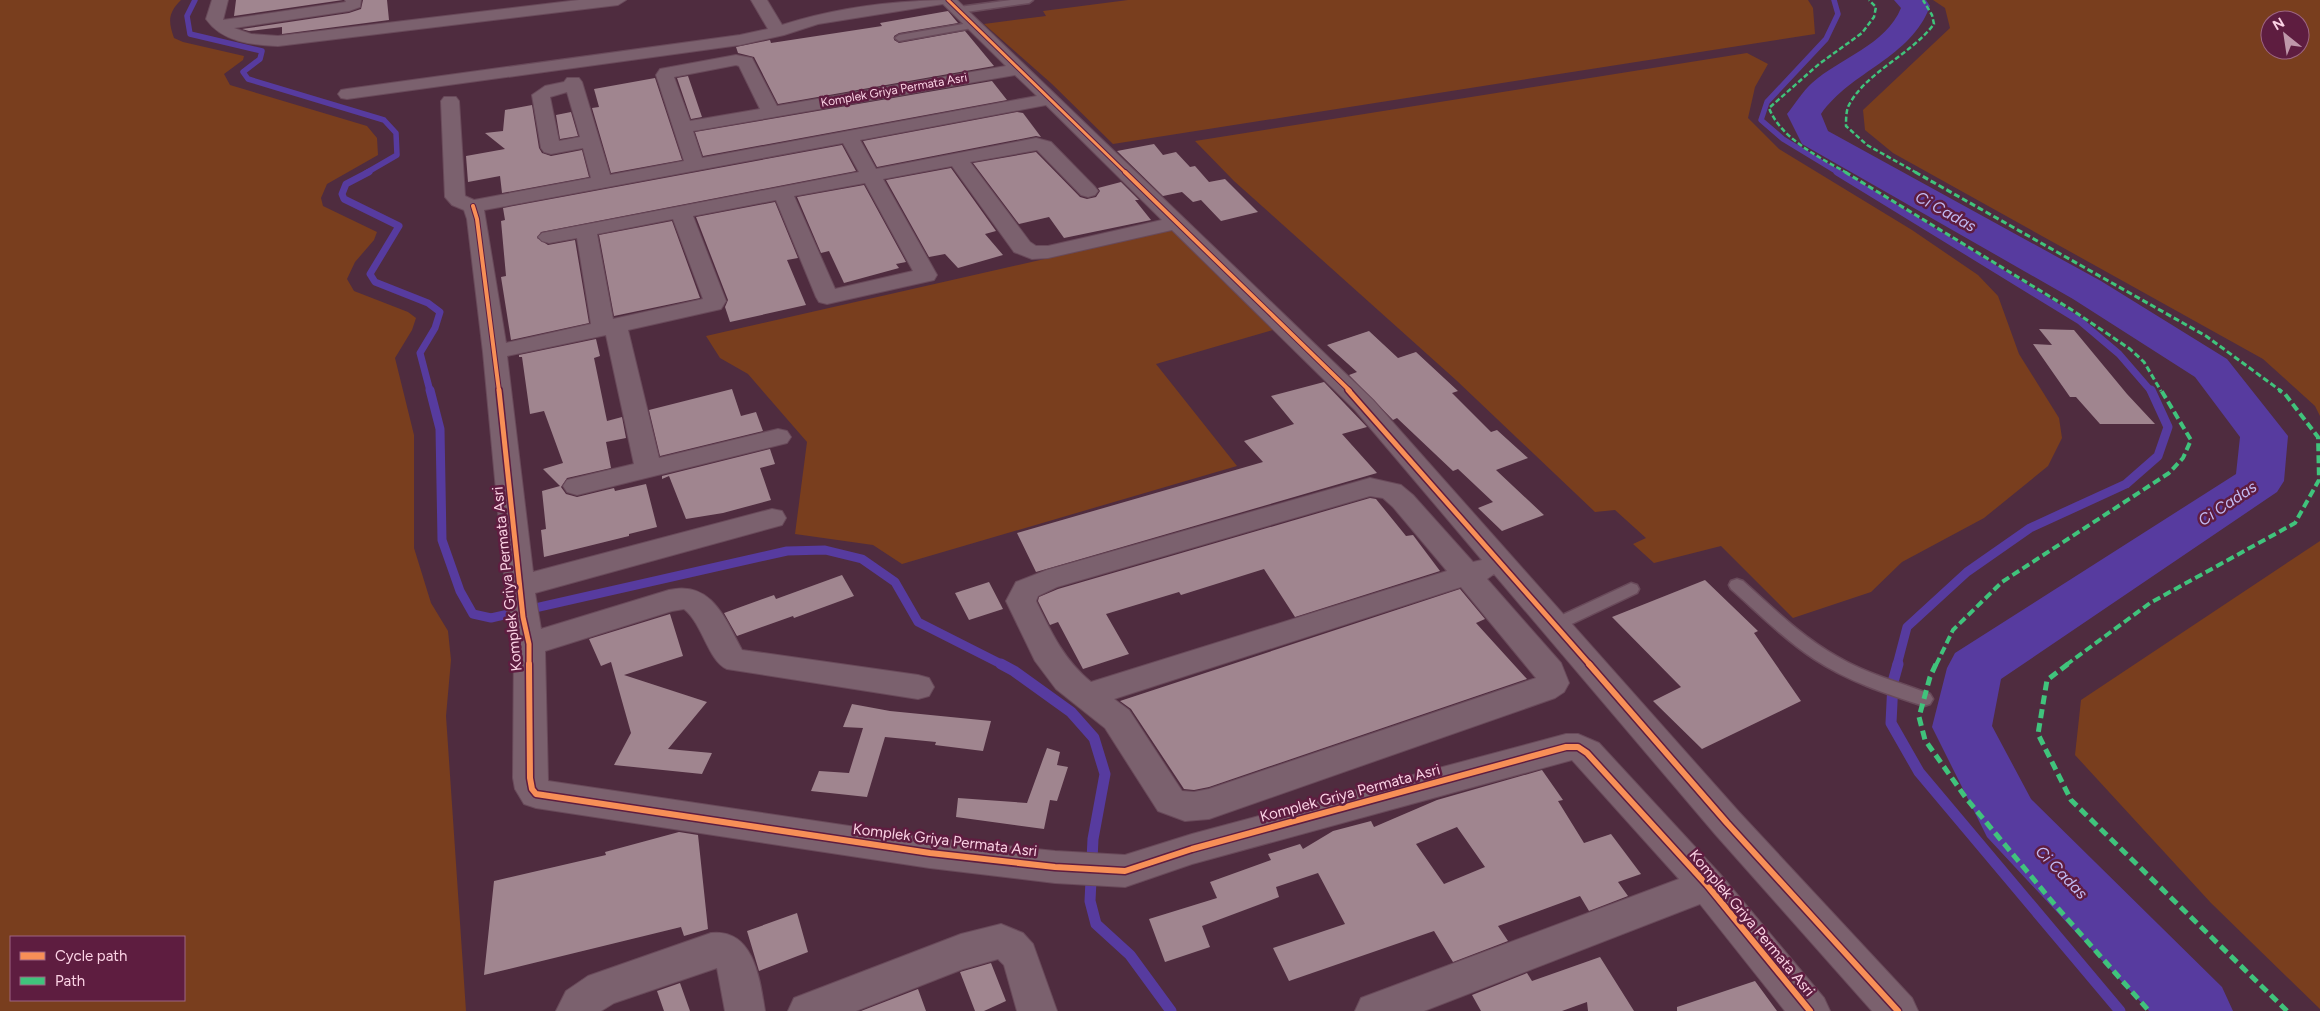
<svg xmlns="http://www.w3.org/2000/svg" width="2320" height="1011" viewBox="0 0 2320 1011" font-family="Figtree,sans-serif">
	<rect width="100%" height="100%" fill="#4f2c3f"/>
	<!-- green -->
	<path fill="#793e1e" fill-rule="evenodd" d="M 0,0 L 181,0 C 168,13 168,21 174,38 L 183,42 L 244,56 L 243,60 L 224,74 L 230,85 L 367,126 L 377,138 L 378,155 L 327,184 L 321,198 L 323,206 L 377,232 L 374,240 L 355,262 L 347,279 L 354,291 L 408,312 L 416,318 L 412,330 L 395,358 L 414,435 L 414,548 L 431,603 L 448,631 L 451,660 L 446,716 L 466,1011 L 0,1011 ZM 11,937 L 184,937 L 184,1000 L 11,1000 Z
		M 1128,0 L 1808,0 L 1813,8 L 1815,34 L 1113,144 L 1052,84 L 984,24 L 1046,16 L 1043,11 Z
		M 1933,0 L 2320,0 L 2320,416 L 2315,406 L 2263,359 L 1893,153 L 1865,130 L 1863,110 L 1950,28 L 1945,8 ZM 2270,20 L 2300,20 L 2300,50 L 2270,50 Z
		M 1747,53 L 1768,64 L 1755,87 L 1748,118 L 1779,149 L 1912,230 L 1978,275 L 1998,296 L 2019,354 L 2059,418 L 2062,438 L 2048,466 L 1984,518 L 1902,562 L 1871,592 L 1793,618 L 1721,546 L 1654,563 L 1633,544 L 1646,538 L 1615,510 L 1595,512 L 1456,380 L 1234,181 L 1195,141 Z
		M 1172,230 L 1273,330 L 1156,364 L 1237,466 L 902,564 L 873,545 L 795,534 L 807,442 L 748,374 L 720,358 L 706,336 Z
		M 2320,541 L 2320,1009 L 2211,903 L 2075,755 L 2081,700 Z"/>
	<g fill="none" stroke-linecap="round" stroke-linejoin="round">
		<!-- stream-far3 -->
		<path stroke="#573b9f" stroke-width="5.5" d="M 195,0 L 187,16 L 190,34 L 262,51 L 260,59 L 243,72 L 248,79 L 384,120 L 396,133 L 397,155 L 366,173
			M 1834,0 L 1838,14 L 1826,39 L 1767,102 L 1761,120 L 1783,139 L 1839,173"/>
		<!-- stream-far2 -->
		<path stroke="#573b9f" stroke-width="7" d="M 369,172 L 346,184 L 342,194 L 344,199 L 399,226 L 370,274 L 375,282 L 428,303 L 440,312 L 435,328 L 420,353 L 430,391
			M 1837,172 L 2080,321 L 2119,354 L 2151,391"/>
		<!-- stream-far1 -->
		<path stroke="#573b9f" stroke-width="9" d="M 430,390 L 440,429 L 442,540 L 460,591 L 473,614 L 491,618 L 787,551 L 825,550 L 862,559 L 895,582 L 918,622 L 1003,665
			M 1897,665 L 1907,627 L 1967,572 L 2030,528 L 2126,484 L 2158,456 L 2168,427 L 2151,390"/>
		<!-- stream -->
		<path stroke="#573b9f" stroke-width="11" d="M 1001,664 L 1014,671 L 1071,712 L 1094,738 L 1105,774 L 1093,839 L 1090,901 L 1096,924 L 1130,955 L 1171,1011
			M 1898,664 L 1893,682 L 1891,723 L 1919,772 L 2120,1011"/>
		<!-- river -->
		<path fill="#573b9f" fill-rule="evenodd" d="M 1894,0 L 1926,0 L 1930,6 C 1911,58 1851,71 1821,114 L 1828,131 L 2101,281 L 2227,359 L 2288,436 L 2284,481 L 2277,492 L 2001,679 L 1992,726 L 2031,799 L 2222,987 L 2233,1011 L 2149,1011 L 1987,837 L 1932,727 L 1947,668 L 1955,653 L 2236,474 L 2240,437 L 2195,377 L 2073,299 L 1802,144 L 1787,114 C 1795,104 1802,92 1812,83 C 1840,58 1886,45 1901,8 Z"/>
	</g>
	<!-- building -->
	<path fill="#a0858f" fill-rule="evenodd" d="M 236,0 L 343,0 L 234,16 Z
		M 363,0 L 387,0 L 389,20 L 282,34 L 282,27 L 249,31 L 242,29 L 349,13 L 361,9 Z
		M 948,11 L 958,23 L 899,33 L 894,36 L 894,40 L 899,43 L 965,31 L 994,66 L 778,104 L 754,57 L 738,53 L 736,47 L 770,40 L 771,43 L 882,26 L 880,23 Z
		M 688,76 L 702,117 L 691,119 L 677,78 Z
		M 655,78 L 682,160 L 611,173 L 592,108 L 599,107 L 594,89 Z
		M 992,81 L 1007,100 L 703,156 L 695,132 Z
		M 532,105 L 539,148 L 542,153 L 551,156 L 582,150 L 589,177 L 502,193 L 500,176 L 468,182 L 466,156 L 505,149 L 485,133 L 503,131 L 505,110 Z
		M 571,112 L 578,136 L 560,139 L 556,115 Z
		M 1017,112 L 1023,113 L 1041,137 L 1036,136 L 877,167 L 863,141 Z
		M 1154,144 L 1163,155 L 1176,152 L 1190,167 L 1195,166 L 1209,182 L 1225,179 L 1258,212 L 1221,221 L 1201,200 L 1193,202 L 1182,192 L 1163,196 L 1117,151 Z
		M 842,145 L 856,171 L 541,232 L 537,238 L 548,245 L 575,240 L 589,323 L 511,340 L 501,277 L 506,276 L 501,221 L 505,220 L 503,208 Z
		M 1036,152 L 1080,197 L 1087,199 L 1096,197 L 1100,191 L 1098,188 L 1121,182 L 1139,200 L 1135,200 L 1151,220 L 1064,238 L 1049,217 L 1019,224 L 973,163 Z
		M 951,168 L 996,231 L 985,234 L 1003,255 L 958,268 L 945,254 L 929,257 L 886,180 Z
		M 864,185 L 906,262 L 896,264 L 899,268 L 844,283 L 829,251 L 821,253 L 797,197 Z
		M 775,202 L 798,258 L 787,260 L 806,305 L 730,322 L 725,307 L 728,300 L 696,217 Z
		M 672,221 L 700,298 L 614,316 L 599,235 Z
		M 2039,329 L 2074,330 L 2127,394 L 2155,424 L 2100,424 L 2076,397 L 2070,397 L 2033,344 L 2052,345 Z
		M 1369,331 L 1398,358 L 1416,352 L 1458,391 L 1452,393 L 1491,432 L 1497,430 L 1528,458 L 1496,470 L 1544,515 L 1502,531 L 1478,508 L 1493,502 L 1458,469 L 1453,471 L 1397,418 L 1393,420 L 1349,375 L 1357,372 L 1327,345 Z
		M 596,339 L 600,356 L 594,358 L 607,421 L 622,417 L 626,438 L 606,442 L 611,468 L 567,478 L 561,487 L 566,494 L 577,497 L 614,488 L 615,491 L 646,484 L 657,527 L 629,534 L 629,536 L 544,557 L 541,530 L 546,529 L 542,491 L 560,486 L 543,469 L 563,463 L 544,411 L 530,414 L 522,357 L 519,357 L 519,355 Z
		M 1324,382 L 1367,427 L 1342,434 L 1377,473 L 1036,572 L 1017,533 L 1263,462 L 1244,441 L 1294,424 L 1271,396 Z
		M 732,389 L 741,416 L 756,412 L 763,431 L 660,456 L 649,410 Z
		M 770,449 L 775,464 L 760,468 L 771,500 L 723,513 L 686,519 L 669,476 L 662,479 L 662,476 Z
		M 1370,498 L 1376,499 L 1406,536 L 1413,535 L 1440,571 L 1295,617 L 1264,569 L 1181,595 L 1179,592 L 1106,614 L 1129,654 L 1083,669 L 1058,622 L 1050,625 L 1038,601 L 1039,597 L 1058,589 Z
		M 842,575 L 854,596 L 794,618 L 793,616 L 737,636 L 724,613 L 774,595 L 776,599 Z
		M 1705,580 L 1758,631 L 1754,633 L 1801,701 L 1702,749 L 1653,701 L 1681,687 L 1612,617 Z
		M 989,582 L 1003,609 L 969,620 L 955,593 Z
		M 1460,589 L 1485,619 L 1476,623 L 1527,679 L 1209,787 L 1194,790 L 1184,789 L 1131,709 L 1120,701 Z
		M 670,614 L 683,656 L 624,675 L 707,702 L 668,749 L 712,753 L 702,774 L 614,765 L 631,733 L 611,662 L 601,666 L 589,639 Z
		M 852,704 L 890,711 L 991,721 L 983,751 L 935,745 L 936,742 L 885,737 L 867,797 L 811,791 L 819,771 L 849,773 L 863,728 L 843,727 Z
		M 1047,748 L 1060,752 L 1057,765 L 1068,767 L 1057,801 L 1050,800 L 1044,829 L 956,817 L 958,798 L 1027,803 Z
		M 1542,770 L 1563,800 L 1558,801 L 1584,843 L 1611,834 L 1641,874 L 1618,882 L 1628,896 L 1589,911 L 1580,896 L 1498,926 L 1508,941 L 1453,962 L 1434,931 L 1289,981 L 1273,948 L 1345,924 L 1318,873 L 1276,887 L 1279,897 L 1202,926 L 1210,947 L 1165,962 L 1149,919 L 1217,898 L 1210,882 L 1271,860 L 1268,854 L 1300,844 L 1303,849 L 1333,831 L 1371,821 L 1374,827 L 1437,800 ZM 1457,827 L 1485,867 L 1444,884 L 1416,844 Z
		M 679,832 L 698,835 L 708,929 L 684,936 L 681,927 L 484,975 L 494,881 L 606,855 L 605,852 Z
		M 797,913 L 808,952 L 759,971 L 747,931 Z
		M 1600,957 L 1634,1011 L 1588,1011 L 1587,1002 L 1562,1011 L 1481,1011 L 1472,995 L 1527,973 L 1532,981 Z
		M 991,963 L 1006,1001 L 984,1011 L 975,1011 L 960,972 Z
		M 1755,981 L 1777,1011 L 1677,1011 L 1677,1007 Z
		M 680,983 L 690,1011 L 664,1011 L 657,991 Z
		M 918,989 L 926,1011 L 861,1011 Z"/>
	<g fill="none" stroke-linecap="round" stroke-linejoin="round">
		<!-- service casing -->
		<g stroke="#694a5a" stroke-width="3">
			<path id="service" d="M 1011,0 L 1033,0 L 1029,3 L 959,13 L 955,10 L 959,7 Z
				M 975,22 L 979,25 L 978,27 L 899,41 L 895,38 L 899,35 Z
				M 1737,579 L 1743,581 C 1773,608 1802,637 1838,657 C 1867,674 1899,682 1930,694 L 1933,699 L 1930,704 L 1924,706 C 1887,694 1847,681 1814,659 C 1784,639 1758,613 1731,589 L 1729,585 L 1731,581 Z
				M 1631,583 L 1637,585 L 1639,589 L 1637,593 L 1561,629 L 1555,631 L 1549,629 L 1547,625 L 1549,621 Z"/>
		</g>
		<!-- minor casing -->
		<g stroke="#694a5a" stroke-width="2">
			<path id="minor" d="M 212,0 L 228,0 L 223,20 L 346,2 L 345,0 L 361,0 L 360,7 L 349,11 L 234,28 L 251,34 L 278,36 L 579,0 L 626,0 L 618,5 L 278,46 C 252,45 222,42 206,19 Z
				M 751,0 L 767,0 L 782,25 C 838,7 898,0 957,0 L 1373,400 L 1739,812 L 1912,998 L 1918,1011 L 1872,1011 L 1715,834 L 1494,574 L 1487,579 L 1561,663 L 1569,683 L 1564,692 L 1555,698 L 1209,819 L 1185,821 L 1158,811 L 1105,728 L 1056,689 L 1035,661 L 1006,601 L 1016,582 L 1047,570 L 1370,478 L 1401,485 L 1413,495 L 1473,562 L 1482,560 L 1355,410 L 1172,230 L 1048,258 L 1032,259 L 1014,252 L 952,166 L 883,179 L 937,275 L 934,280 L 827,304 L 819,302 L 816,297 L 776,200 L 693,216 L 726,301 L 721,309 L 628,330 L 659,458 L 778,429 L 787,431 L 791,437 L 787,443 L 577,495 L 567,492 L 563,486 L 567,480 L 634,464 L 606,335 L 507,356 L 533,572 L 772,509 L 782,511 L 786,518 L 782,525 L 535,593 L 541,629 L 669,590 C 712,580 725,619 742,650 L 918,675 L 929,678 L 934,687 L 929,696 L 918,699 L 727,669 C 708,661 703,624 684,609 L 672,611 L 545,651 L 548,781 L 930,838 L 1055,851 L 1125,855 L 1192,834 L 1566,734 L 1578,734 L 1599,743 L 1720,874 L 1824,998 L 1830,1011 L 1785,1011 L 1700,904 L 1424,1011 L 1355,1011 L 1361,998 L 1679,879 L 1572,760 L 1192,864 L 1125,887 L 1055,883 L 930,868 L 536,808 L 524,804 L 515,789 L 513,778 L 514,644 L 508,617 L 483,352 L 467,219 L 464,210 L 452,205 L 445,197 L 441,101 L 444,97 L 456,97 L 459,101 L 465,196 L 474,200 L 591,178 L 583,148 L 551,154 L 544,152 L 541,148 L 532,95 L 545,86 L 564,82 L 567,78 L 579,78 L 582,82 L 610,175 L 684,161 L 656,75 L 660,69 L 736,55 L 752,58 L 777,106 L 1006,66 L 943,4 L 818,24 L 784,35 L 740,45 L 347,99 L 341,98 L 338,94 L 341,90 L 347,89 L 740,35 L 768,29 ZM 736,65 L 739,66 L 760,109 L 690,121 L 674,77 ZM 1015,75 L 1037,96 L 702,158 L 693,131 ZM 567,92 L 580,137 L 559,141 L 550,97 ZM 1046,105 L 1162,220 L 1048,246 L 1036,246 L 1030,242 L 970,162 L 1037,150 L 1081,195 L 1088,197 L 1095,195 L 1098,191 L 1095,187 L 1051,142 L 1036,138 L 876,169 L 860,140 ZM 843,143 L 859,172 L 542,233 L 538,237 L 542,241 L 549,243 L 577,238 L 591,324 L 506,343 L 484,210 ZM 865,183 L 913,271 L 835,289 L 794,196 ZM 673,219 L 703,299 L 613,319 L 597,234 ZM 1370,496 L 1383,498 L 1393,507 L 1447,571 L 1091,682 C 1064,660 1051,632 1036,601 L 1038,596 L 1057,587 ZM 1461,587 L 1536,678 L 1209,789 L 1194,792 L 1182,791 L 1129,710 L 1114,699 Z
				M 1001,924 L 1023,933 L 1033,944 L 1057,1011 L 1017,1011 L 1004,965 L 998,959 L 963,969 L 856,1011 L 788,1011 L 794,998 L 961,934 Z
				M 711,933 C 754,928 760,980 765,1011 L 725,1011 L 717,968 L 614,1003 L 601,1011 L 556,1011 L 566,991 L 588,976 Z"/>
		</g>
		<!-- service -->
		<use href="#service" fill="#7b616e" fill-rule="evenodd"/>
		<!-- minor -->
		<use href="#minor" fill="#7b616e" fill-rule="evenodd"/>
		<!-- quiet-far3 -->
		<path stroke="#40c37c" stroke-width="2.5" stroke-dasharray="5 2.5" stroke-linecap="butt" d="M 1847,173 C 1819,157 1781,139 1769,108 L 1819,64 L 1862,33 L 1874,17 L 1876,7 L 1869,0
			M 1917,173 L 1867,145 L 1846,126 C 1846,120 1846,113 1848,107 C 1864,73 1911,55 1934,24 L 1932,15 L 1923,0"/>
		<!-- quiet-far2 -->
		<path stroke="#40c37c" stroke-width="3" stroke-dasharray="6 3" stroke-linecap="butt" d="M 1845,172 L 2072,310 L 2130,349 L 2144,362 L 2161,391
			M 1915,172 L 2206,336 L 2281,391"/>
		<!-- quiet-far1 -->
		<path stroke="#40c37c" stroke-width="4" stroke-dasharray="8 4" stroke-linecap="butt" d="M 1936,665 L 1953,630 L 2002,582 L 2169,473 L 2183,458 L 2191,440 L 2161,390
			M 2066,665 L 2150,603 L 2295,523 L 2319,480 L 2318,437 L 2285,394 L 2279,390"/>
		<!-- quiet -->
		<path stroke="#40c37c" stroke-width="5" stroke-dasharray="9 5" stroke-linecap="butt" d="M 1936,664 L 1930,677 L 1919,717 L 1925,740 L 1966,798 L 2055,905 L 2149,1011
			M 2068,664 L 2047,680 L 2038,734 L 2071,800 L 2287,1011"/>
		<!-- cycleway-far3 casing -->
		<g stroke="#5e1d40" stroke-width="5">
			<path id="cycleway-far3" d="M 948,0 L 1126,173"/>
		</g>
		<!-- cycleway-far2 casing -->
		<g stroke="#5e1d40" stroke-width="6">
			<path id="cycleway-far2" d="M 1125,172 L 1350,391
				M 473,206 L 477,219 L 499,391"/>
		</g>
		<!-- cycleway-far1 casing -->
		<g stroke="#5e1d40" stroke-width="8">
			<path id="cycleway-far1" d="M 499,390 L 523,617 L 529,644 L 529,665
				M 1348,390 L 1590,665"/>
		</g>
		<!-- cycleway casing -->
		<g stroke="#5e1d40" stroke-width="9">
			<path id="cycleway" d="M 529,664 L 530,778 L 532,789 L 536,794 L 930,853 L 1055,867 L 1125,871 L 1192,849 L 1566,747 L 1578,747 L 1587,753 L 1707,885 L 1810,1011
				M 1589,664 L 1727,823 L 1898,1011"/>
		</g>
		<!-- cycleway-far3 -->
		<use href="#cycleway-far3" stroke="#f78f57" stroke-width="3"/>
		<!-- cycleway-far2 -->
		<use href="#cycleway-far2" stroke="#f78f57" stroke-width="4"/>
		<!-- cycleway-far1 -->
		<use href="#cycleway-far1" stroke="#f78f57" stroke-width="5"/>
		<!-- cycleway -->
		<use href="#cycleway" stroke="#f78f57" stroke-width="6"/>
	</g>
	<g text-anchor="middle" stroke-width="5" stroke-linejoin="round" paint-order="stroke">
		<!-- far-street labels -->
		<g font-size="12" fill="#fbd2e4" stroke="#5e1d40">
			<text transform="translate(894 90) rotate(-10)" y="4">Komplek Griya Permata Asri</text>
		</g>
		<!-- street labels -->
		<g font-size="15" fill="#fbd2e4" stroke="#5e1d40">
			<text transform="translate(507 579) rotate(-96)" y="5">Komplek Griya Permata Asri</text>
			<text transform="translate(1350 793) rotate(-15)" y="5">Komplek Griya Permata Asri</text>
			<text transform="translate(945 840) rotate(7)" y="5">Komplek Griya Permata Asri</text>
			<text transform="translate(1752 923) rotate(50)" y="5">Komplek Griya Permata Asri</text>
		</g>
		<!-- water labels -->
		<g font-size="16" font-style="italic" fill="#c1baf2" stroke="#5e1d40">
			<text transform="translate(1946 211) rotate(29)" y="6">Ci Cadas</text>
			<text transform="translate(2227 503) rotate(-34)" y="6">Ci Cadas</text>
			<text transform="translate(2062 872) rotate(46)" y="6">Ci Cadas</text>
		</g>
	</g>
	<!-- legend -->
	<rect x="10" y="936" width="175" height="65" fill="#5e1d40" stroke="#9d6582"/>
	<rect x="20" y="952" width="25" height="8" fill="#f78f57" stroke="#9d6582"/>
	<text x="55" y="961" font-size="15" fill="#fbd2e4">Cycle path</text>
	<rect x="20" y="977" width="25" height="8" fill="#40c37c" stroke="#9d6582"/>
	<text x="55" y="986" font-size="15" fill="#fbd2e4">Path</text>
	<!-- north arrow -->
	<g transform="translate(2285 35) rotate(330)"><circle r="24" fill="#5e1d40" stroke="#9d6582"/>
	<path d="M0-4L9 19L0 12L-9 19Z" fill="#bf98aa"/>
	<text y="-8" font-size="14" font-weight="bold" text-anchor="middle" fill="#fbd2e4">N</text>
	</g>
</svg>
